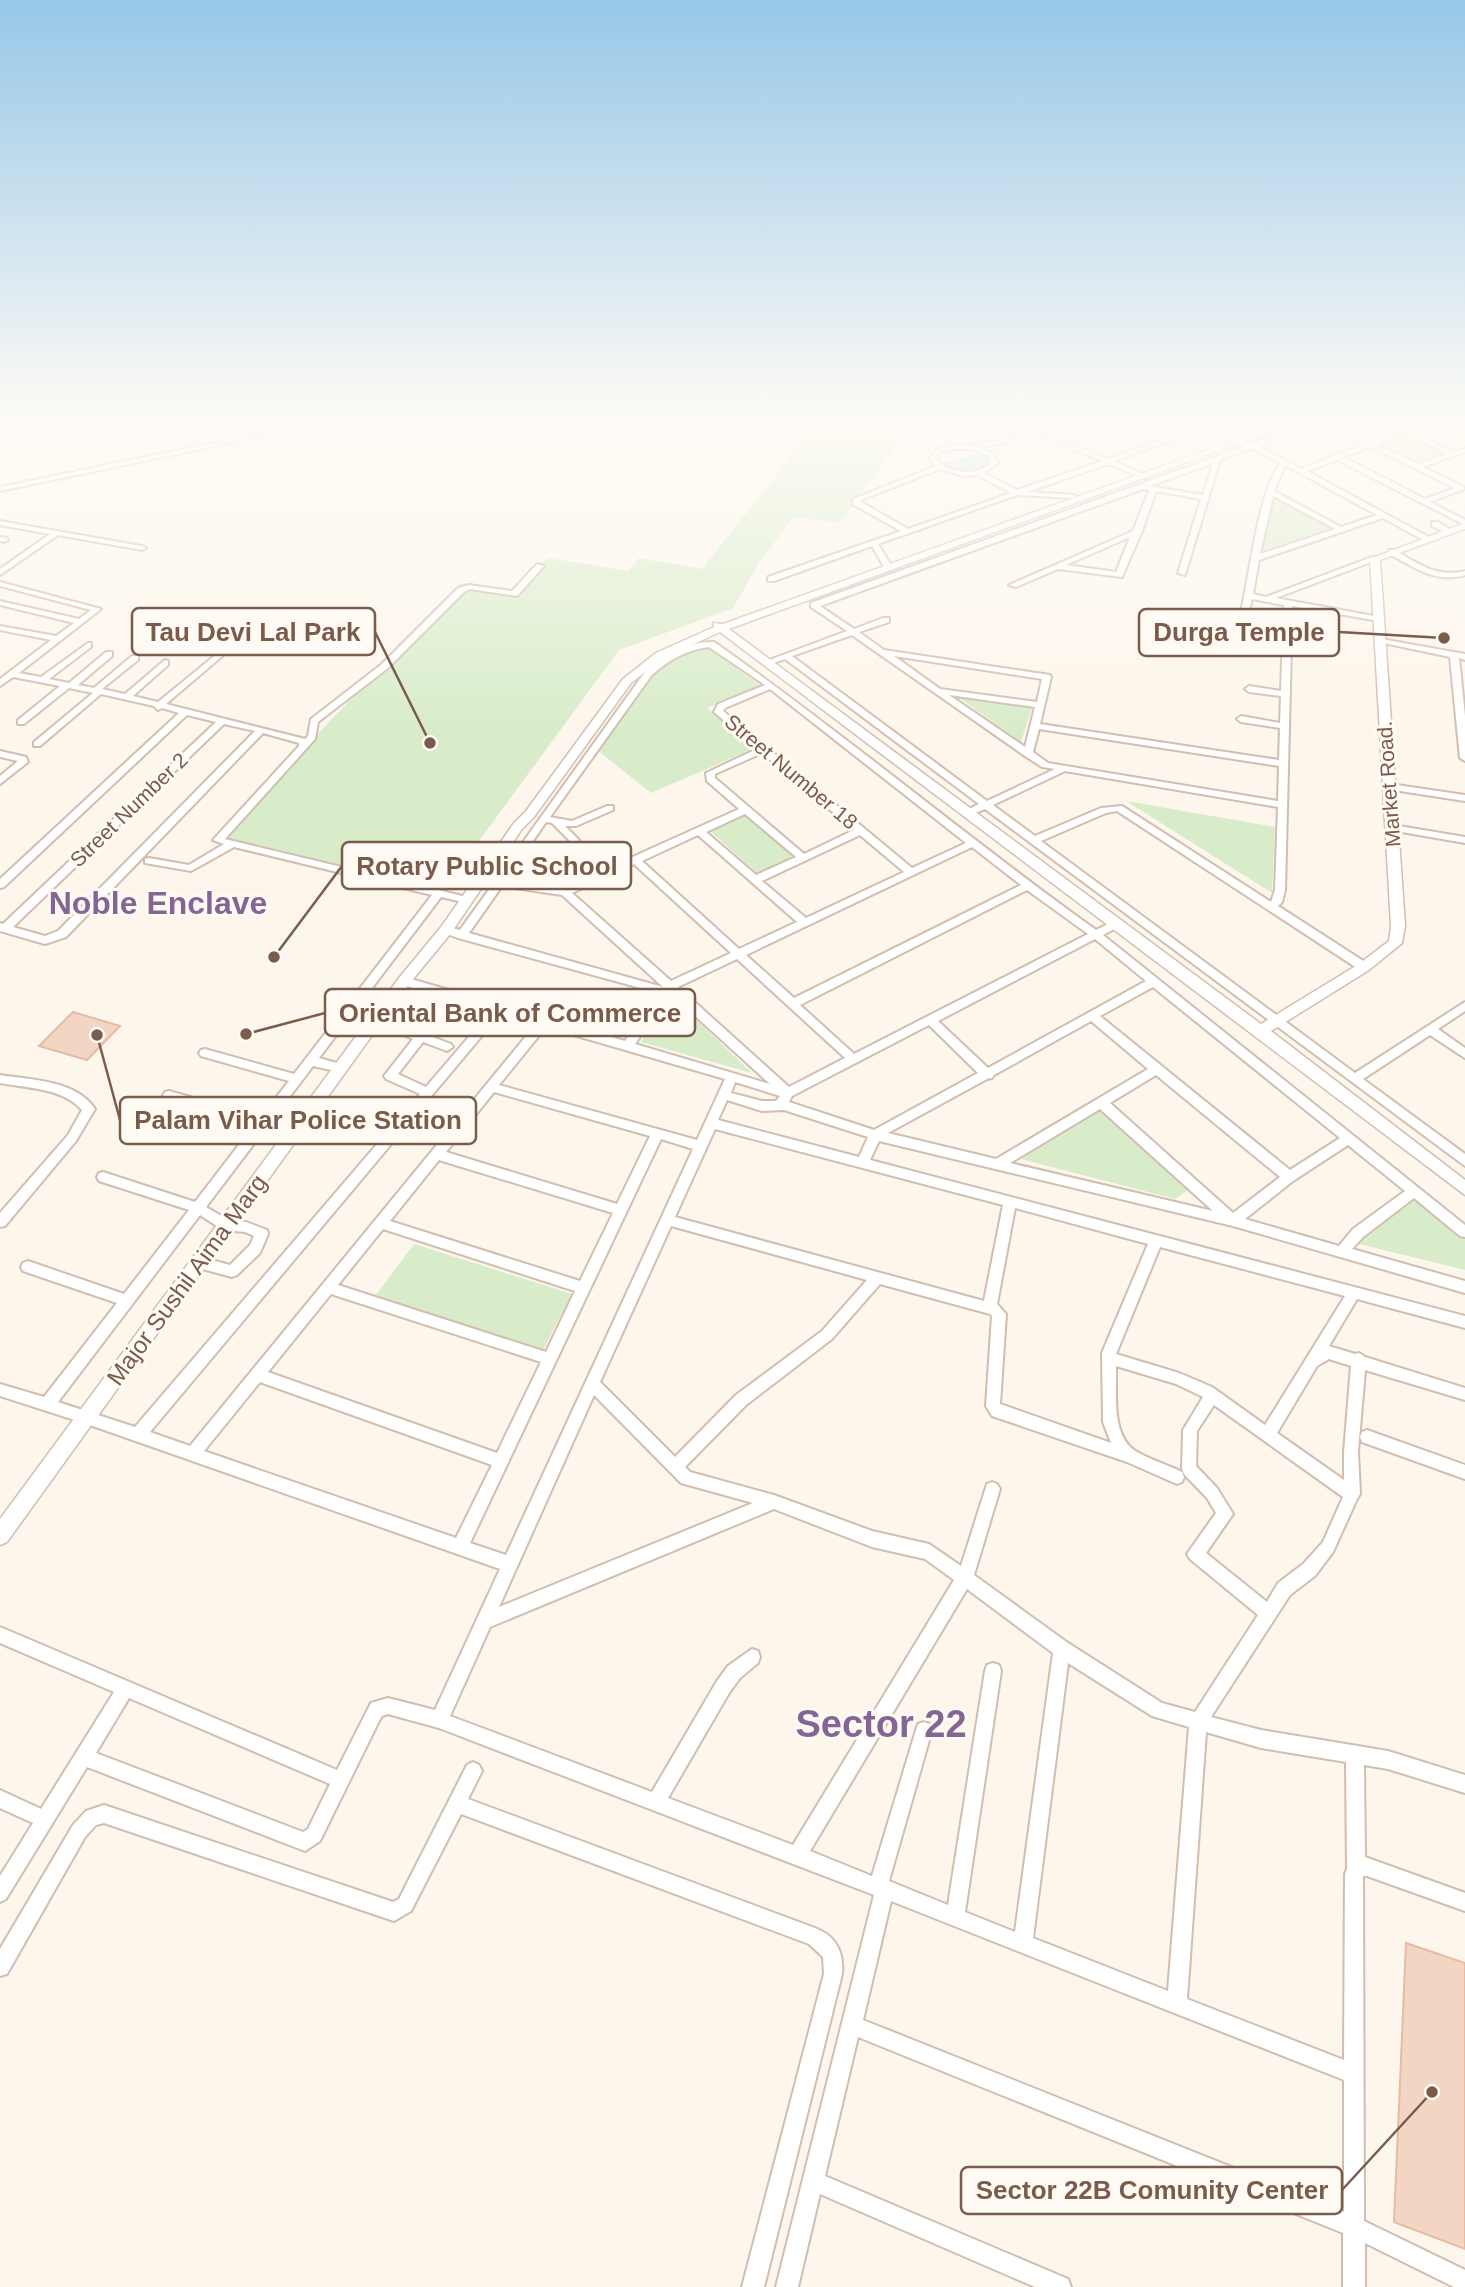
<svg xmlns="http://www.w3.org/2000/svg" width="1465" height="2287" viewBox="0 0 1465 2287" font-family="Helvetica,sans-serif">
	<rect width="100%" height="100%" fill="#fdf6ec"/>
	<!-- green -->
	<path fill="#d8ecc9" d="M 0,416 L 45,416 L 0,440 Z
		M 823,416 L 918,416 L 840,523 L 794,517 L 760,561 L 733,608 L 619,650 L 443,890 L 221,836 L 461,583 L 515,594 L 548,558 L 628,571 L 639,558 L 702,569 Z
		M 1402,434 L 1449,454 L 1419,464 L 1378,445 Z
		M 1273,497 L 1330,528 L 1262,550 Z
		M 697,640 L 761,686 L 707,708 L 755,748 L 651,793 L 591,745 C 627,697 645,672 697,640 Z
		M 958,697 L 1032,708 L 1021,742 Z
		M 1126,801 L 1275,827 L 1272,893 Z
		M 747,815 L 796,857 L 758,874 L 710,831 Z
		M 669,994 L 752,1073 L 641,1042 Z
		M 1098,1110 L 1191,1188 L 1175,1199 L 1021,1159 Z
		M 1416,1196 L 1465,1237 L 1465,1270 L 1355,1243 Z
		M 414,1244 L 572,1294 L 543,1350 L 376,1295 Z"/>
	<!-- water -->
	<path fill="#bfe3e8" stroke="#a5d3da" stroke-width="2" d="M 986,453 L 992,458 L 991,465 C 974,473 958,473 941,466 Z"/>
	<!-- building -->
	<path fill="#f3d5c3" stroke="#e6bba3" stroke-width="2" d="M 73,1012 L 120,1026 L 87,1060 L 39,1046 Z
		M 1406,1943 L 1465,1963 L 1465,2249 L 1394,2222 Z"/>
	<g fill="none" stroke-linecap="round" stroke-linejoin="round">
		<!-- minor casing -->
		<g stroke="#d1beb0" stroke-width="4">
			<path id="minor" d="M 345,416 L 359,416 L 0,491 L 0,487 Z
				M 931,416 L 946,416 L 1056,437 L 1065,416 L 1071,416 L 1061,439 L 1108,459 L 1175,435 L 1135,416 L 1144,416 L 1181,433 L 1230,416 L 1240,416 L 1114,461 L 1147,476 L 1147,478 L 1143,478 L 1108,464 L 1027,492 L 1073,495 L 1075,496 L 1075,498 L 1017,495 L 878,544 L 891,565 L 890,567 L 884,567 L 872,546 L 774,581 L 768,581 L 768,577 L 901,531 L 854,505 L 853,499 L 936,466 L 930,459 L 936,450 L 953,445 L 974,446 L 1025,434 ZM 1033,436 L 1049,439 L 1102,461 L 1017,490 L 984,473 L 998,463 L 994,454 L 980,448 ZM 953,449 L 971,449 L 989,456 L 991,463 C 976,476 950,475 936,459 L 940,452 ZM 940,469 L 963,476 L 977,475 L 1011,493 L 908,529 L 861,502 L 861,500 Z
				M 1324,416 L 1334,416 L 1326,420 L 1371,442 C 1386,436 1396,425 1410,418 C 1427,410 1450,425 1465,432 L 1465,436 L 1420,416 L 1403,429 L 1454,452 L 1465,448 L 1465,452 L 1423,467 L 1464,487 L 1464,489 L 1430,502 L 1465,520 L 1465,525 L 1337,460 L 1307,471 L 1432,539 L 1425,541 L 1383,518 L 1259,560 L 1253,594 L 1266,597 L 1372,557 L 1379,559 L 1276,598 L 1379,617 L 1383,619 L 1379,621 L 1292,606 L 1285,890 L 1282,902 L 1278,906 L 1368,964 L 1369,967 L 1368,970 L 1360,970 L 1117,811 L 1106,813 L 1041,841 L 1355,1073 L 1465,1002 L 1465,1011 L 1438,1029 L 1465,1048 L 1465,1058 L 1430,1035 L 1363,1079 L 1465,1154 L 1465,1166 L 985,809 L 971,815 L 965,815 L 965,811 L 979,804 L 785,659 L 768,665 L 764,662 L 847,631 L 811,607 L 811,603 L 1246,446 L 1232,440 L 1232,438 L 1252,443 ZM 1320,422 L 1365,444 L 1301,469 L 1258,446 ZM 1399,432 L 1448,454 L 1418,464 L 1376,445 L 1387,440 ZM 1370,447 L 1455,488 L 1425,499 L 1343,457 ZM 1252,448 L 1280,463 C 1258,494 1250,572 1241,612 L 1248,614 L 1252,599 L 1284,605 L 1281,691 L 1249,686 L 1245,689 L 1249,692 L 1281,696 L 1280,723 L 1241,716 L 1237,719 L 1241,722 L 1280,728 L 1279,760 L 1040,724 L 1051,677 L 1050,675 L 884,650 L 859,632 L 889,622 L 889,618 L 883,618 L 854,629 L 820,606 L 1143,489 L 1149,490 L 1133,531 L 1009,585 L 1016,587 L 1058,569 L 1122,577 L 1142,531 L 1156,491 L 1201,499 L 1178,573 L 1185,575 L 1220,460 ZM 1213,463 L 1203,495 L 1150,486 ZM 1285,465 L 1377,515 L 1341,527 L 1274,491 ZM 1273,496 L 1335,529 L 1260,554 ZM 1130,537 L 1116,572 L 1066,565 ZM 852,635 L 1025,756 L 1042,767 L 1055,769 L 987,801 L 792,656 ZM 894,656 L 1042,679 L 1037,702 L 940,689 ZM 949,695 L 1035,707 L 1025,747 ZM 1039,729 L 1279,766 L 1278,801 L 1048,763 L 1033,752 ZM 1065,771 L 1278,807 L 1275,890 L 1271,902 L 1122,806 L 1101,808 L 1035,836 L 993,805 Z
				M 0,521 L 142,546 L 146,548 L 142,550 L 58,535 L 0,575 L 0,569 L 50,534 L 0,525 Z
				M 1432,522 L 1438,522 L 1454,532 L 1447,534 L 1432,526 Z
				M 0,537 L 7,538 L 8,540 L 4,542 L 0,541 Z
				M 1389,550 L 1395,550 C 1418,564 1437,578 1465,571 L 1465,575 C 1436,584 1414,567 1389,554 Z
				M 537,564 L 544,566 L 517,596 L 470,589 L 464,592 L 388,668 L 318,722 L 315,739 L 225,839 L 467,897 L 472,900 L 467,903 L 441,897 L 319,1058 L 344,1065 L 346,1068 L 344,1071 L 340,1072 L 313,1066 L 206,1207 L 230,1221 L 246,1222 L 267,1230 L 268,1234 L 260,1253 L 237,1275 L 232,1277 L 195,1267 L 193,1263 L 195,1259 L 200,1257 L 230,1265 L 250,1245 L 254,1236 L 245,1232 L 223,1230 L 200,1215 L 58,1402 L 135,1427 L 420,1094 L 386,1079 L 384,1076 L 413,1039 L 372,1023 L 370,1020 L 372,1017 L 380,1017 L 451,1044 L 453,1047 L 447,1051 L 423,1042 L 398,1074 L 426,1087 L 491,1011 L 400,984 L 399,981 L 400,978 L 404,977 L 625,1041 L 659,993 L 458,938 L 442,932 L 441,930 L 446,926 L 460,930 L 645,672 C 664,655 688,641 714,642 C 845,734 966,837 1096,930 L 1112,922 L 1120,922 L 1121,924 L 1120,926 L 1103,935 L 1465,1225 L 1465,1237 L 1460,1236 L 1414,1198 L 1363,1237 L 1352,1249 L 1465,1281 L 1465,1293 L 1233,1226 L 879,1141 L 870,1160 L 1465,1316 L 1465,1328 L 1357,1299 L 1329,1346 L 1355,1354 L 1359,1353 L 1365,1357 L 1465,1388 L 1465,1400 L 1365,1370 L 1358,1452 L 1360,1494 L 1357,1499 L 1333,1552 L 1315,1576 L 1290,1595 L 1211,1717 L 1261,1730 L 1388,1751 L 1465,1775 L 1465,1793 L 1388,1769 L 1364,1765 L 1365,1857 L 1465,1893 L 1465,1911 L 1367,1876 L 1363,1876 L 1364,2221 L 1465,2270 L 1465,2287 L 1454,2287 L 1365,2243 L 1365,2287 L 1343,2287 L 1343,2233 L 858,2037 L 825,2176 L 1068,2279 L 1071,2287 L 1035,2287 L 820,2194 L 798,2287 L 776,2287 L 874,1895 L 439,1728 L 388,1714 L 382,1716 L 378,1723 L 320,1841 L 305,1851 L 87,1767 L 6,1899 L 0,1902 L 0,1876 L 33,1823 L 0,1808 L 0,1790 L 41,1809 L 114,1692 L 0,1643 L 0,1627 L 337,1770 L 371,1703 L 388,1698 L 435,1710 L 500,1569 L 87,1424 L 0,1396 L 0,1384 L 44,1397 L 117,1303 L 23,1271 L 21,1267 L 23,1263 L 28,1261 L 124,1294 L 189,1210 L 99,1181 L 97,1177 L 99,1173 L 103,1172 L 195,1202 L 255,1124 L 165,1098 L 163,1095 L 165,1092 L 169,1091 L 261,1117 L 289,1081 L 201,1056 L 199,1053 L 201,1050 L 205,1049 L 294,1074 L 432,895 L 234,847 L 191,871 L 145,863 L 145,859 L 149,858 L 189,865 L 224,844 L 213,840 L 299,746 L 299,743 L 263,733 L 66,937 L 45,944 L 0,931 L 0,923 L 3,924 L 216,722 L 187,715 L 4,887 L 0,888 L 0,879 L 179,713 L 162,708 L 158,710 L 154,706 L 101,694 L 40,746 L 34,746 L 34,742 L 93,693 L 69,688 L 24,724 L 18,724 L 18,720 L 60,686 L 13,677 L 0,686 L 0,679 L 51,640 L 0,630 L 0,626 L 56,636 L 74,623 L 0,605 L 0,601 L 79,619 L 91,610 L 0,586 L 0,582 L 101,609 L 19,673 L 41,677 L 88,643 L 91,643 L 91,647 L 49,679 L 69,683 L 106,652 L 112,652 L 112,656 L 78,685 L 94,688 L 132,656 L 138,656 L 138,660 L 102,689 L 125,694 L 165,660 L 168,661 L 168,665 L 133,696 L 158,702 L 224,648 L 227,648 L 227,652 L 166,704 L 305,739 L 308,736 L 311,719 L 382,664 L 458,588 L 469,585 L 512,591 ZM 709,647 L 765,685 L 718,704 L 714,712 L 757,749 L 706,773 L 707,781 L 739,809 L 566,887 L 528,848 L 546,822 L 552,823 L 571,842 L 574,843 L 579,840 L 565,826 L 576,826 L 613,810 L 613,806 L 607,806 L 572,821 L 550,817 L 651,676 C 668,660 686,650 709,647 ZM 770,689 L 966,843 L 912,868 L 723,711 L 725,708 ZM 224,724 L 255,731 L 58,931 L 45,936 L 13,927 ZM 762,753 L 854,830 L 804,854 L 715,778 L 715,774 ZM 745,814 L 796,857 L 756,875 L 706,832 ZM 698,835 L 797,922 L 739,949 L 642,861 ZM 860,835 L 904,872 L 806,918 L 762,881 ZM 972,847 L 1021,885 L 794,998 L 746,955 ZM 524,854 L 555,887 L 506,880 ZM 634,864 L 731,953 L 671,981 L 572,893 ZM 502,886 L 562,895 L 663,987 L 469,933 ZM 1027,890 L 1088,934 L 854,1054 L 800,1005 ZM 1095,939 L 1146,981 L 988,1068 L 938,1021 ZM 737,959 L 845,1058 L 789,1087 L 678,987 ZM 1153,987 L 1340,1138 L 1290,1170 L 1100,1016 ZM 670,993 L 770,1084 L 635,1044 ZM 501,1013 L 536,1024 L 190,1446 L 150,1432 ZM 1091,1021 L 1148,1069 L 996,1159 L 888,1133 L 987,1079 L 992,1078 L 994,1075 ZM 929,1025 L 978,1073 L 874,1130 L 789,1102 L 792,1096 ZM 546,1027 L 725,1079 L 697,1140 L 499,1085 ZM 1156,1075 L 1280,1177 L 1233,1213 L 1110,1103 ZM 735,1082 L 780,1096 L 776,1101 L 762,1101 L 731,1093 ZM 494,1092 L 650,1136 L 617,1204 L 446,1152 ZM 727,1100 L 762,1111 L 784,1110 L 868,1137 L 859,1157 L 718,1120 ZM 1100,1109 L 1213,1211 L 1010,1163 ZM 715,1129 L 1003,1205 L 984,1301 L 675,1217 ZM 661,1139 L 693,1149 L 506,1555 L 470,1543 ZM 1348,1145 L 1405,1191 L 1353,1229 L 1339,1246 L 1245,1219 L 1293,1181 ZM 439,1160 L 613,1213 L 580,1281 L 390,1221 ZM 1015,1208 L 1148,1244 L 1102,1353 L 1103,1422 L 1111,1443 L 1000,1404 L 1006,1314 L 997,1304 ZM 671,1226 L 867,1280 L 822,1331 L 736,1395 L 675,1457 L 600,1382 ZM 383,1229 L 575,1291 L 546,1352 L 338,1285 ZM 1160,1247 L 1345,1296 L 1265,1425 L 1212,1387 L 1179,1373 L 1116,1354 ZM 880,1284 L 990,1314 L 992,1316 L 986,1406 L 992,1416 L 1127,1462 L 1177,1484 L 1182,1482 L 1184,1477 L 1182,1472 C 1168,1465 1151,1460 1137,1452 C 1110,1436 1117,1393 1116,1366 L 1176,1384 L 1203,1397 L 1183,1430 L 1182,1469 L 1184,1474 L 1207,1498 L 1216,1513 L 1187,1554 L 1190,1559 L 1258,1615 L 1195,1712 L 1162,1703 L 1068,1643 L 974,1575 L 1000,1489 L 997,1484 L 992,1482 L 987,1484 L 961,1566 L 929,1544 L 872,1531 L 774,1495 L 690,1472 L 685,1467 L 746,1405 L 832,1339 ZM 331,1294 L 541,1362 L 497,1453 L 268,1372 ZM 1329,1359 L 1351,1366 L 1344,1452 L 1344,1480 L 1277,1433 L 1317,1366 ZM 260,1382 L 492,1465 L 456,1538 L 204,1451 ZM 594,1395 L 681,1483 L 753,1503 L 499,1607 ZM 1214,1405 L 1343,1497 L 1323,1542 L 1303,1564 L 1278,1583 L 1267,1602 L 1206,1553 L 1233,1514 L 1217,1488 L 1196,1466 L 1197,1431 ZM 774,1509 L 872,1547 L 925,1559 L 954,1580 L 793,1845 L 668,1798 L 729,1693 L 740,1678 L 758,1663 L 760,1657 L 758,1651 L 752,1649 L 728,1666 L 717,1681 L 652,1792 L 450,1716 L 490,1627 ZM 967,1589 L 1053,1653 L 1015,1932 L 965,1912 L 1001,1671 L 999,1665 L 993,1663 L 987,1665 L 985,1671 L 948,1905 L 889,1881 L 932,1730 L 930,1724 L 924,1722 L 918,1724 L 916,1730 L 872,1876 L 810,1851 ZM 1068,1663 L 1152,1716 L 1189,1727 L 1168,1991 L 1033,1938 ZM 129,1698 L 330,1784 L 308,1829 L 303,1832 L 96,1753 ZM 1206,1732 L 1261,1748 L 1346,1762 L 1347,1869 L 1345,1874 L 1344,2060 L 1187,1999 ZM 891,1901 L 1344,2080 L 1344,2212 L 863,2020 Z
				M 1376,638 L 1465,654 L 1465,660 L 1459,658 L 1465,716 L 1465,761 L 1460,758 L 1450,657 L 1379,642 L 1376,642 Z
				M 0,751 L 26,757 L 28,762 L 0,784 L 0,776 L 18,761 L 0,757 Z
				M 1390,784 L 1465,795 L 1465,801 L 1387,789 L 1387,785 Z
				M 1393,825 L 1465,837 L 1465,843 L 1390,830 L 1390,826 Z
				M 0,1075 C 31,1080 76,1080 95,1109 L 76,1141 L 5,1226 L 0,1227 L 0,1213 L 68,1135 L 82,1110 C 63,1088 27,1088 0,1083 Z
				M 1367,1430 L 1465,1465 L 1465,1479 L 1362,1442 L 1360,1437 L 1362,1432 Z
				M 473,1762 L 479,1765 L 482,1771 L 468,1799 L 815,1928 C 836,1936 844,1952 842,1974 L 764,2287 L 742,2287 L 824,1974 L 823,1957 L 809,1944 L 461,1814 L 411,1911 L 394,1921 L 104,1823 L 96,1825 L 85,1837 L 7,1974 L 0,1976 L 0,1949 L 73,1825 L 86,1811 L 104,1805 L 393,1902 L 399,1899 L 467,1765 Z"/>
		</g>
		<!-- tertiary casing -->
		<g stroke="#d1beb0" stroke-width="3">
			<path id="tertiary" d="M 1302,416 L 1314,416 L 729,629 L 1261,1024 L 1359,964 L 1389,941 L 1391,926 L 1370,559 L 1465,523 L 1465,529 L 1380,560 L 1405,926 L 1402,943 L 1369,970 L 1271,1031 L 1465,1180 L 1465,1195 L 720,632 L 663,658 L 631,683 L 534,817 L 522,829 L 451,933 L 409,984 L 7,1542 L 0,1545 L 0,1519 L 399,978 L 441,927 L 514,823 L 526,811 L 623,679 L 656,653 L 714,627 L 713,623 L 723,624 Z"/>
		</g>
		<!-- minor -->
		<use href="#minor" fill="#fff" fill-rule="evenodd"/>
		<!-- tertiary -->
		<use href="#tertiary" fill="#fff" fill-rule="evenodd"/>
	</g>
	<!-- sky -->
	<linearGradient id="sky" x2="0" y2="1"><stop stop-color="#97c7e8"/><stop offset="0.57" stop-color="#fefbf6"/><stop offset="1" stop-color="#fefbf6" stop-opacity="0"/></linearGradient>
	<rect width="1465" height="736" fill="url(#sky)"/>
	<g text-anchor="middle" stroke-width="6" stroke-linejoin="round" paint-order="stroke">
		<!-- far-street labels -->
		<g font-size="21" fill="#7a5c4d" stroke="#fffaf3">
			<text transform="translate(791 772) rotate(40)" y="7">Street Number 18</text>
			<text transform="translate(1389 784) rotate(-94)" y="7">Market Road.</text>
			<text transform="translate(129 810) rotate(-44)" y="7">Street Number 2</text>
		</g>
		<!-- street labels -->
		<g font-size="24" fill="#7a5c4d" stroke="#fffaf3">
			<text transform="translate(187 1280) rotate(-54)" y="8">Major Sushil Aima Marg</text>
		</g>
		<!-- district labels -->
		<g font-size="32" font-weight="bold" fill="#846695" stroke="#fffaf3">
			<text x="158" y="914">Noble Enclave</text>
		</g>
		<!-- near-district labels -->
		<g font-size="38" font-weight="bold" fill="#846695" stroke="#fffaf3">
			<text x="881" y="1737">Sector 22</text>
		</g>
	</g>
	<!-- callouts -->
	<path fill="none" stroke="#7a5c4d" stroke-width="2.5" d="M430 743L375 632M1444 638L1339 632M274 957L342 866M246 1034L325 1013M97 1035L120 1120M1432 2092L1342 2190"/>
	<g fill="#7a5c4d" stroke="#fffaf3" stroke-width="2.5">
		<circle cx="430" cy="743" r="7"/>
		<circle cx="1444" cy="638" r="7"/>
		<circle cx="274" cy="957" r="7"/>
		<circle cx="246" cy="1034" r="7"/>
		<circle cx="97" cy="1035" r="7"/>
		<circle cx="1432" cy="2092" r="7"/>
	</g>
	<g fill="#fffaf3" stroke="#7a5c4d" stroke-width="2.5">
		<rect x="132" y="608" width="243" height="47" rx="7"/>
		<rect x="1139" y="609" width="200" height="47" rx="7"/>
		<rect x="342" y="842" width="289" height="47" rx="7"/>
		<rect x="325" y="989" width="370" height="47" rx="7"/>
		<rect x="120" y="1097" width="356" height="47" rx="7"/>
		<rect x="961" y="2167" width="381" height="47" rx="7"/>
	</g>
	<g font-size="26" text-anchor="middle" font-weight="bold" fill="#7a5c4d">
		<text x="253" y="641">Tau Devi Lal Park</text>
		<text x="1239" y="641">Durga Temple</text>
		<text x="487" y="875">Rotary Public School</text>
		<text x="510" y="1022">Oriental Bank of Commerce</text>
		<text x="298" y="1129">Palam Vihar Police Station</text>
		<text x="1152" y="2199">Sector 22B Comunity Center</text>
	</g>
</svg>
